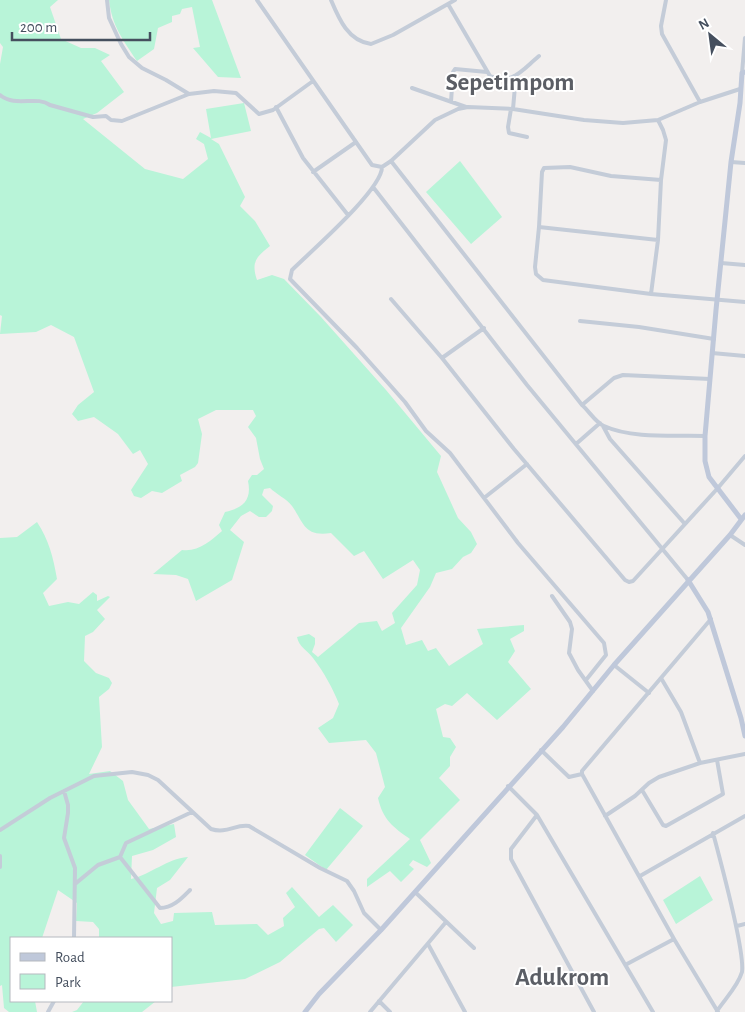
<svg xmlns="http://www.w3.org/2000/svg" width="745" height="1012" viewBox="0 0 745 1012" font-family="'Alegreya Sans',sans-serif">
	<rect width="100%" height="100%" fill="#f2efee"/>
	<!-- green -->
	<path fill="#b8f4d8" d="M 0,0 L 58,0 L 50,7 L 61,39 L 81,48 L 95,48 L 110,55 L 101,61 L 124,92 L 97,113 L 83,119 L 145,169 L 183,179 L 208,159 L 204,144 L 196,139 L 200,132 L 211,138 L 206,109 L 244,103 L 251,131 L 211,139 L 219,144 L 245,197 L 240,206 L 255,221 L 270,246 C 256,257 251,262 257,280 L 272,275 L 284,279 L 321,317 L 386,390 L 441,456 L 437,472 L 458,518 L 471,532 L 477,544 L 471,553 L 463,557 L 452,569 L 436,573 L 430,587 L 401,628 L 406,645 L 422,640 L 428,651 L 436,648 L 449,666 L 483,644 L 477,629 L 524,625 L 524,631 L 510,639 L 515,651 L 508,662 L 531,689 L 497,720 L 467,693 L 452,706 L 445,704 L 436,709 L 443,737 L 450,738 L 456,747 L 450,757 L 450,766 L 439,778 L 460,800 L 420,840 L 431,863 L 427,867 L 413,860 L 409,865 L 414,869 L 401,882 L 390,871 L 367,887 L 367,879 L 410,839 C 393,827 383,820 378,798 L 385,787 L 376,753 L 366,740 L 329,743 L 318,728 L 333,718 L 339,704 C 333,689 324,672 313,658 C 307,650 299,647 297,637 L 309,634 L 315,638 L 315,644 L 312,652 L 318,657 L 359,623 L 377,621 L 382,631 L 395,623 L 392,613 L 417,585 L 420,570 L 413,560 L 383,579 L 364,551 L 354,556 L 331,533 C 304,537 304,523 292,506 C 287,499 276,494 270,488 L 264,489 L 262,495 L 273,506 L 272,511 L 266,517 L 259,517 L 250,511 L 241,516 L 230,530 L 244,542 L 232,580 L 196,601 L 188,579 L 176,575 L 153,574 L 182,550 C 199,552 210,541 222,531 L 219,525 L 225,512 C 243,508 252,500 248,481 L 252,475 L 257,475 L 264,469 L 260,459 L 256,438 L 248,427 L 256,416 L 253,410 L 216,410 L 198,419 L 202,434 L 198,463 L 195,467 L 180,475 L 182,481 L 162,493 L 152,491 L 141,498 L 134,496 L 131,490 L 148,464 L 140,450 L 133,454 L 118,434 L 94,417 L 78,421 L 72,414 L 78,405 L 94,392 L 74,337 L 51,325 L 36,332 L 0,334 L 2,316 L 0,315 L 0,64 L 3,47 L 0,43 Z
		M 109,0 L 212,0 L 241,78 L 218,77 L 193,48 L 200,47 L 192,7 L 182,9 L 180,14 L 172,16 L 172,22 L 158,28 L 154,49 L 137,61 C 123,40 112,26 109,0 Z
		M 460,161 L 502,217 L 471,244 L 426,192 Z
		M 37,522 C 49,540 53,557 57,579 L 43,593 L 49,606 L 68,602 L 79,604 L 93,592 L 97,595 L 97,601 L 108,596 L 110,597 L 97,610 L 105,619 L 93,632 L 85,636 L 84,661 L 96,673 L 109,678 L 112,683 L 109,689 L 99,697 L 102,747 L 89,774 L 110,771 L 123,781 L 128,800 L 149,829 L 174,824 L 176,837 L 153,850 L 132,856 L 131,879 C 152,874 166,859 188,857 L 170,880 L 157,888 L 154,913 L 161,924 L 173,921 L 174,913 L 212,912 L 215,925 L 257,924 L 268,935 L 284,926 L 283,918 L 295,907 L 286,893 L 292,887 L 319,917 L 333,905 L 353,925 L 336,942 L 324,928 L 319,929 L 280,962 L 245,979 L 171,987 L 171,938 L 99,938 L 99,929 L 93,922 L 76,921 L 77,903 L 58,890 L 42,938 L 11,938 L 11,1001 L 35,1001 L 37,1012 L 9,1012 L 4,1008 L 2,985 L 0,986 L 0,538 L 17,537 Z
		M 340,808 L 363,826 L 326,870 L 305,855 Z
		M 700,876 L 713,900 L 676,924 L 663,900 Z
		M 84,1001 L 156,1001 L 142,1012 L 72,1012 L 77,1010 Z"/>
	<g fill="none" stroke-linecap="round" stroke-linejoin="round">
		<!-- street -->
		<path stroke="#c4ccd8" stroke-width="4" d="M 107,0 L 109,18 L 121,44 L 129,57 L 142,68 L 166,80 L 189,94 L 214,91 L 236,93 L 259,114 L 273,110 L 313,81
			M 257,0 L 372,165 L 382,167 L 391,161 L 435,120 L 458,109 L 468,107 L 513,109 L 584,120 L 623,123 L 658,120 L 700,102 L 740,89
			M 331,0 C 339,19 348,41 371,44 L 393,35 L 455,0
			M 666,0 L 661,26 L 662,34 L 700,102
			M 448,4 L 490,76 C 513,85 522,70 539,56
			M 742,73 L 745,38
			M 412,88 L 466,107
			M 0,95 C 16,108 36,95 50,105 L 93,117 L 106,116 L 111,120 L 122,121 L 189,94
			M 451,102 L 453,72 L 455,69 L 487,72
			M 276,107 L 303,158 L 348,215
			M 511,109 L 508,127 L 509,133 L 527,137
			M 513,109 L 516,75
			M 391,161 L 582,405 C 589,411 596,423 604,426 C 632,439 675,435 705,436
			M 731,162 L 745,163
			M 382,167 C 382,190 310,252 292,270 L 290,279 L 357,348 L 405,402 L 426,431 L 450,453 L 518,543 L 604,643 L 606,655 L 586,680
			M 313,172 L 356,142
			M 661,180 L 611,176 L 570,167 L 544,168 L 542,172 L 539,227 L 535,267 L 536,274 L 543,280 L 651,294 L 745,302
			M 373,187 L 527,385 L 688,580
			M 539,227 L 658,240
			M 721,263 L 745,265
			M 651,294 L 658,240 L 661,180 L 666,140 L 663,130 L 658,120
			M 391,299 L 442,358 L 514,449 L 625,580 L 629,582 L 633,581 L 717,489 L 745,456
			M 580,321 L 639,327 L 714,339
			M 712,353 L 745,356
			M 442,358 L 484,328
			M 582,405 L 614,378 L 623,375 L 710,379
			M 603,426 L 610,439 L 685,524
			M 576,444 L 600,423
			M 484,498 L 527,464
			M 730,535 L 745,545
			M 552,596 L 570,622 L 572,629 L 569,653 L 578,670 L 593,691
			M 711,619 L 582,771 L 582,774 L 674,939 L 718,1012
			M 614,665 L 649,693
			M 661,678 L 681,712 L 700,763
			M 541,750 L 569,777 L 582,774
			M 508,786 L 537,815 L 653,1012
			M 642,790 L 663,825 L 666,826 L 723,794 L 717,760
			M 64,791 L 68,805 L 68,813 L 64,838 L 75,868 L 74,938
			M 537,815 L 511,849 L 511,859 L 594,1012
			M 605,816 L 635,796 L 649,783 L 659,777 L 700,763 L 745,754
			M 0,830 L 50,798 L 94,776 L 132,772 L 148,775 L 158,780 L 211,829 C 227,834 235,824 249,826 L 320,868 L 347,881 L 354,891 L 364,913 L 381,930
			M 713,833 C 720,859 745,951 742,972 C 738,986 725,999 717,1011
			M 0,856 L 0,867
			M 120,857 L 160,908 C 173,908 182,898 190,890
			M 640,876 L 745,816
			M 75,884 L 98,865 L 120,857 L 126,843 L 192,812
			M 415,892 L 474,948
			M 737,926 L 745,924
			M 428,944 L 465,1012
			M 627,964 L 674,939
			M 379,1001 L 390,1012
			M 48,1012 L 54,1001
			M 370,1012 L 446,922"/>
		<!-- secondary -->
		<path stroke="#bfc8da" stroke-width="5" d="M 741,519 L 709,477 L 705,461 L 705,436 L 716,310 L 731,162 L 740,103 L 742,73 L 745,72
			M 688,580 L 708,612 L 741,718 L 745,736
			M 305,1012 L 319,994 L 381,930 L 563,727 L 614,665 L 730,535 L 745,515"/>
	</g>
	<g text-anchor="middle" stroke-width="4" stroke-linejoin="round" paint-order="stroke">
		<!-- district labels -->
		<g font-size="25" font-weight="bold" fill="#5b5e65" stroke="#fff">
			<text x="510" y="90">Sepetimpom</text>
			<text x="562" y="985">Adukrom</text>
		</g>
	</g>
	<!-- legend -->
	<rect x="10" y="937" width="162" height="65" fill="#ffffff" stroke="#b5b9bf"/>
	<rect x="20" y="953" width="25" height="8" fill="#bfc8da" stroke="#b5b9bf"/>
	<text x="55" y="962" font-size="15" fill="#454f5e">Road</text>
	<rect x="20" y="974" width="25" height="15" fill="#b8f4d8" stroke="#b5b9bf"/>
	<text x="55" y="987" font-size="15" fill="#454f5e">Park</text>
	<!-- north arrow -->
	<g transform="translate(710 35) rotate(331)" stroke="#ffffff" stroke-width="4" paint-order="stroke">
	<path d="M0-4L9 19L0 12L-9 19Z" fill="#454f5e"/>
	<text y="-8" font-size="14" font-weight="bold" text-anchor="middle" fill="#454f5e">N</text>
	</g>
	<!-- scale -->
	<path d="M12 32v8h138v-8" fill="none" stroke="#454f5e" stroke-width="2.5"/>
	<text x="20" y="32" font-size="15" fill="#454f5e" stroke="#ffffff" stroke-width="4" paint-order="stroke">200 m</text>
</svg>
